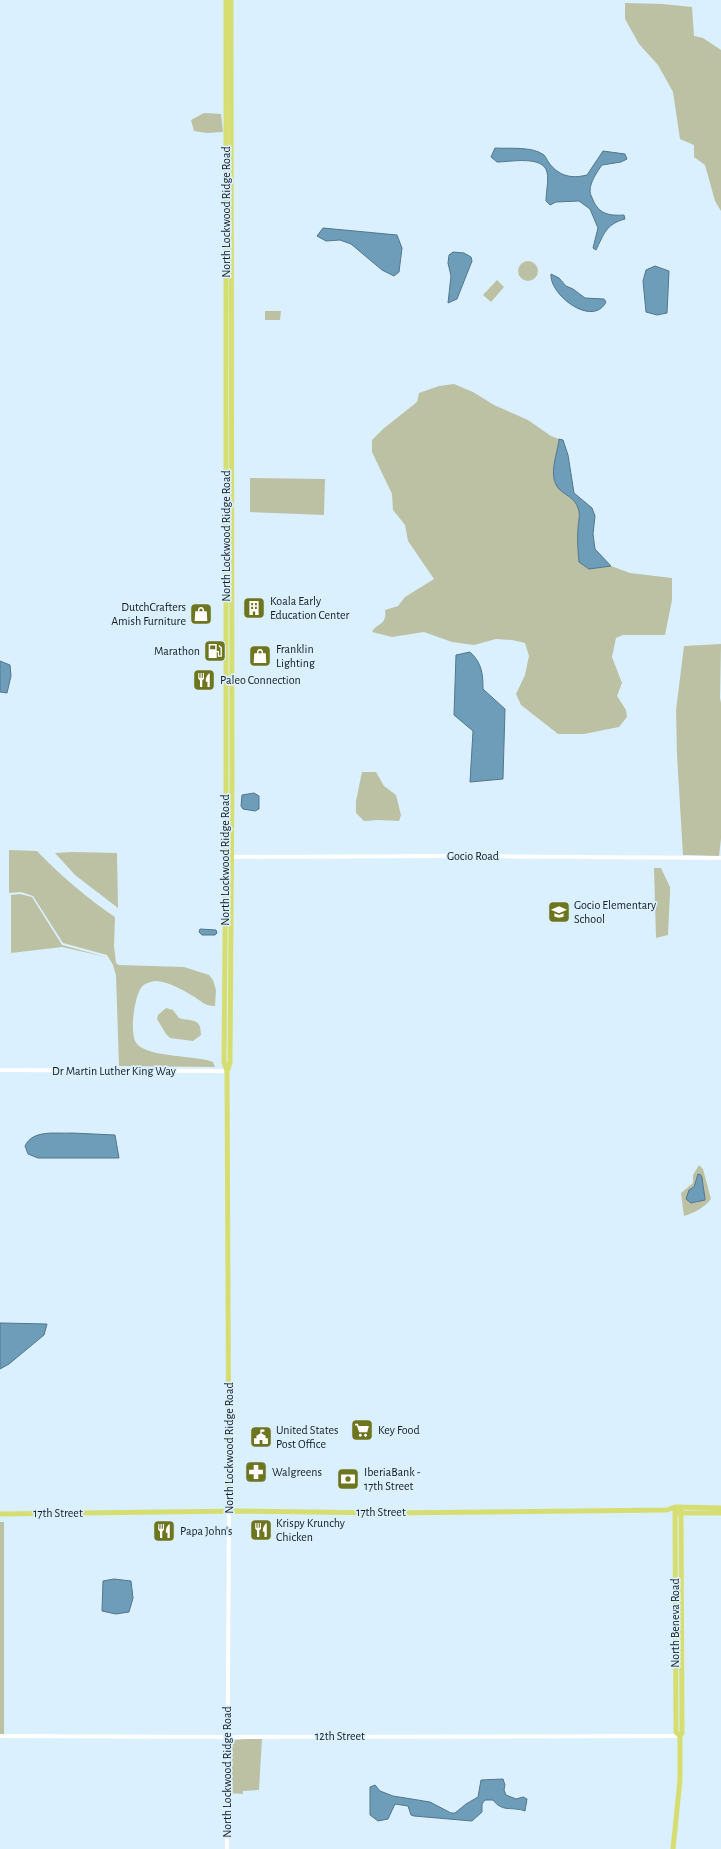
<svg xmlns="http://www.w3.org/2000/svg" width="721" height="1849" viewBox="0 0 721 1849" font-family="'Alegreya Sans',sans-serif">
	<rect width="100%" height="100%" fill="#daf0fe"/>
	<!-- green -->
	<path fill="#bcc1a3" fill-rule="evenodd" d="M 625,3 L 663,4 L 692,7 L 694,36 L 703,38 L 721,50 L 721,211 L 715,201 L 705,165 L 694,157 L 694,145 L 680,139 L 673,92 L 658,65 L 639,44 L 625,19 Z
		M 204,113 L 221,114 L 223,132 L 207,133 L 194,131 L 191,120 Z
		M518 271a10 10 0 1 1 20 0a10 10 0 1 1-20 0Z
		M 497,280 L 504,287 L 491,302 L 483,295 Z
		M 265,311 L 281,311 L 280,320 L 265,320 Z
		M 454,384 L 473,392 L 494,405 L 528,420 L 551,436 L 559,439 C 558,453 547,477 559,489 C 565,495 575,498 578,508 C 581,515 578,522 578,529 C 577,540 578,551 579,562 L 589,569 L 611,566 L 630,573 L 672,578 L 672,600 L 665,635 L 623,635 L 616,638 L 612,657 L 622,683 L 617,696 L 626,710 L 627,717 L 619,727 L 584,734 L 558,734 L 521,705 L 516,694 L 525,675 L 529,656 L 525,643 L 512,640 L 496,639 L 474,645 L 452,642 L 424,632 L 392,637 L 372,632 C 378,622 387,626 385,610 L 398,606 L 405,597 L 434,579 L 408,541 L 405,525 L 393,510 L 392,494 L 372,452 L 372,440 L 383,429 L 417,402 L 419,393 L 439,386 Z
		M 250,478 L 325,479 L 324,515 L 250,512 Z
		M 721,644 L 720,698 L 721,703 L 721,839 L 719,856 L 683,855 L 677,755 L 676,710 L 684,646 Z
		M 362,772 L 376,772 L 384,786 L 396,795 L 401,815 L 399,821 L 378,820 L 364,821 L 356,813 L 356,801 Z
		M 9,850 L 37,851 C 60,875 88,899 115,917 L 114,946 L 116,963 L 119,965 L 184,967 L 209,975 L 213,980 L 216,990 L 215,1006 C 206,1007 200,1000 193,996 C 183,990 169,982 157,981 C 151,981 143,984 141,988 C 134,998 129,1035 137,1044 C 150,1058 196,1055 213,1062 L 215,1067 L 119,1066 L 116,975 L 113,965 L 107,955 L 63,943 L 33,896 L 21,892 L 9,893 Z
		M 73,852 L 117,853 L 118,908 L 75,875 L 55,853 Z
		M 654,868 L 661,868 L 670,887 L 670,893 L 668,935 L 656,938 Z
		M 20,894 L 32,897 L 62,945 L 106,957 L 62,947 L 11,953 L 11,895 Z
		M 166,1008 L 173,1010 L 179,1018 C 192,1022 201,1017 201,1035 L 193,1041 L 170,1038 L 166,1034 L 157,1019 L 158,1015 Z
		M 699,1165 L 703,1169 L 711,1199 C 704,1208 694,1213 684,1216 L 681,1193 L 693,1183 L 693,1175 ZM 701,1175 L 705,1199 L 695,1203 L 692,1189 Z
		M 0,1522 L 4,1522 L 4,1734 L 0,1734 Z
		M 262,1738 L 259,1790 L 243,1791 L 243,1794 L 228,1793 L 230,1742 L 233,1740 Z"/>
	<!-- water -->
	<path fill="#6e9db9" stroke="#53768b" d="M 495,148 C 510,149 532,146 544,155 C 546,157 547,160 549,163 C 559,176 571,179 587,175 L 603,151 L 625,154 L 627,159 L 621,162 L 602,165 C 597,172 590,182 590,191 C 590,194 592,197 593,200 C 599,214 609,216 624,215 L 625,219 C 606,224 604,234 596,250 L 593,248 L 598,228 L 590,209 L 579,201 L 556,202 L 550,205 L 546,201 C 546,191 549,181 547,172 C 543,155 510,162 497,162 L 491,157 Z
		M 323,228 L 397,235 L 402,248 L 399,272 L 394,276 L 382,270 L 351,244 L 340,240 L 326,241 L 317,236 Z
		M 453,252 L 464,253 L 471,257 L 472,261 L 457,299 L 448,303 L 451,276 L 448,263 L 449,255 Z
		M 655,266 L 669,271 L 667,313 L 657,315 L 646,312 L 643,281 L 646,270 Z
		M 551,274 L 559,278 L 566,286 L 573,289 L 585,298 L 604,299 L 606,302 C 593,328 549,295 551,274 Z
		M 559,439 L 563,440 L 568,455 L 574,493 L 592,508 L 595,516 L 593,534 L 595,549 L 611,566 L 589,569 L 579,562 C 578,551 577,540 578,529 C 578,522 581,515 578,508 C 575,498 565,495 559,489 C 547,476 558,453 559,439 Z
		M 470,652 C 482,663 483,674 483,689 L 505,709 L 503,779 L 470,782 L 473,731 L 454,715 L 456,655 Z
		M 0,661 L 10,665 L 11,676 L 7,693 L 0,692 Z
		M 254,793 L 259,796 L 259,809 L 255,811 L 243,809 L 241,806 L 242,795 Z
		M 200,929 L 216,930 L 217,933 L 215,935 L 202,935 L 199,932 Z
		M 72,1133 L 115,1135 L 119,1158 L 38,1158 L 28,1154 L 25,1146 C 33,1129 56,1134 72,1133 Z
		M 698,1174 L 701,1175 L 702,1178 L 705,1199 L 705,1200 L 691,1203 L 686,1199 L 689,1190 L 694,1187 Z
		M 0,1323 L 2,1323 L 47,1324 L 44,1335 L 9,1364 L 0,1369 Z
		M 114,1579 L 131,1581 L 133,1598 L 129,1612 L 116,1614 L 102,1611 L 103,1581 Z
		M 503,1779 L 505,1785 L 504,1790 L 506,1795 L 516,1799 L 523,1797 L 527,1799 L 525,1811 C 512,1806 503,1813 493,1800 L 485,1800 L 482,1804 L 482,1812 L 472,1821 L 414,1816 L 411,1815 L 408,1806 L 395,1804 L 388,1819 L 378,1821 L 370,1815 L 370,1787 L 375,1785 L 380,1791 L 393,1796 L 430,1802 L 451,1813 L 455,1813 L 466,1804 L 478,1797 L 481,1780 Z"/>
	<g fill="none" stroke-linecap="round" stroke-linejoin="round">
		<!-- minor -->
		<path stroke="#fff" stroke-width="4" d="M 229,857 L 444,856 L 721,858
			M 0,1070 L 227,1071
			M 0,1736 L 227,1737 L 680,1736
			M 227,1849 L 229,1511"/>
		<!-- major -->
		<path stroke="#d6de71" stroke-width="5" d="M 226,0 L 226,819 L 224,1062 L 227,1071
			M 675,1507 L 676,1732 L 680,1736
			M 229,1511 L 227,1071 L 230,1063 L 232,779 L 231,0
			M 678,1513 L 721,1513
			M 0,1514 L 242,1511 L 387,1513 L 667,1510 L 675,1507 L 721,1508
			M 673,1849 L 680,1780 L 680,1736 L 682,1733 L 681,1507"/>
	</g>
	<!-- icons -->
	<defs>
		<g id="building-square" transform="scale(1.15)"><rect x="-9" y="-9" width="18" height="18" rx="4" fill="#6e751f" stroke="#daf0fe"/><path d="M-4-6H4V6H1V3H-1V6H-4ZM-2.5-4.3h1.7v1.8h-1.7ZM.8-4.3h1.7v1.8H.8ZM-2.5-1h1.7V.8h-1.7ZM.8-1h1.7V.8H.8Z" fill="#fff"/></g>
		<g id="shop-square" transform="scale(1.15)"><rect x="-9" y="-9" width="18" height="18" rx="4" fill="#6e751f" stroke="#daf0fe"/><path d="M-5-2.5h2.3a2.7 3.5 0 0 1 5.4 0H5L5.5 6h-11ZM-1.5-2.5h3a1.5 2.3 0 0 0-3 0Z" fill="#fff"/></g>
		<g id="fuel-square" transform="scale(1.15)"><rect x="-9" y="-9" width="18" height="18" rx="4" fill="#6e751f" stroke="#daf0fe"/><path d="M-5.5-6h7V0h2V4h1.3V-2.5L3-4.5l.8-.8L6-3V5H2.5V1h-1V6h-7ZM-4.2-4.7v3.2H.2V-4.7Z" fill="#fff"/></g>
		<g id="restaurant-square" transform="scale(1.15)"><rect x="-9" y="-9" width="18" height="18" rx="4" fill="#6e751f" stroke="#daf0fe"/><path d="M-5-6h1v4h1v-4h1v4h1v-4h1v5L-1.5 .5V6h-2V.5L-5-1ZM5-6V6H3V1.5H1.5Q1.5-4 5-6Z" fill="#fff"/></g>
		<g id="school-square" transform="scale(1.15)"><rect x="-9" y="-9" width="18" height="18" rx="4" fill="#6e751f" stroke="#daf0fe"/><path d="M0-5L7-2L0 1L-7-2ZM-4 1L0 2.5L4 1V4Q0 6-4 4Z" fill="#fff"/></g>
		<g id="supermarket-square" transform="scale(1.15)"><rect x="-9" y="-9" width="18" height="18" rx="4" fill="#6e751f" stroke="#daf0fe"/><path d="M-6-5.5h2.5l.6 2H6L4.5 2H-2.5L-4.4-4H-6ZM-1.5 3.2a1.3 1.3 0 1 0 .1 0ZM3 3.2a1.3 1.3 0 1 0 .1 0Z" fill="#fff"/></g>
		<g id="civic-square" transform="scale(1.15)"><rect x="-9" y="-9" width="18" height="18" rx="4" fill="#6e751f" stroke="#daf0fe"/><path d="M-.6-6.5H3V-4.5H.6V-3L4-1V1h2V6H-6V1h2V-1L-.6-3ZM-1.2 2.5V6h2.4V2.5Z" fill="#fff"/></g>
		<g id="pharmacy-square" transform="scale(1.15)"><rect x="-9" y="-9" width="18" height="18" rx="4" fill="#6e751f" stroke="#daf0fe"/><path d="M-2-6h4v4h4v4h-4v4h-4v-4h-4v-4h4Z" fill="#fff"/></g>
		<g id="bank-square" transform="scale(1.15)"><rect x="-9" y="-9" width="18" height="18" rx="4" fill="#6e751f" stroke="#daf0fe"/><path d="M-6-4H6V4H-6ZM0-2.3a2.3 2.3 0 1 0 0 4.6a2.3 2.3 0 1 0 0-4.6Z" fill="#fff"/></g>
	</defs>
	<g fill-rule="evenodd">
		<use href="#building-square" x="254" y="608"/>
		<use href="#shop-square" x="201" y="614"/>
		<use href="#fuel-square" x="215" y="651"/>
		<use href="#shop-square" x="260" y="656"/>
		<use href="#restaurant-square" x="204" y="680"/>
		<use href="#school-square" x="559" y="912"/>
		<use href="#supermarket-square" x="362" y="1430"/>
		<use href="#civic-square" x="261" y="1437"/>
		<use href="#pharmacy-square" x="256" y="1472"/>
		<use href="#bank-square" x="348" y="1479"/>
		<use href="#restaurant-square" x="261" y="1530"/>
		<use href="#restaurant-square" x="164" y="1531"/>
	</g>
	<g text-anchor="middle" stroke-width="3.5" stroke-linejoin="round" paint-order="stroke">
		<!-- street labels -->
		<g font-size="12" fill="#141c21" stroke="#daf0fe">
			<text transform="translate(226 212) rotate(-90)" y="4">North Lockwood Ridge Road</text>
			<text transform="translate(226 536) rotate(-90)" y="4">North Lockwood Ridge Road</text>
			<text x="473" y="860">Gocio Road</text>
			<text transform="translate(225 860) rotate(-90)" y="4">North Lockwood Ridge Road</text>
			<text x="114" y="1075">Dr Martin Luther King Way</text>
			<text transform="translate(229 1448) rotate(-90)" y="4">North Lockwood Ridge Road</text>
			<text x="381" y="1516">17th Street</text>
			<text x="58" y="1517">17th Street</text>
			<text transform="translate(675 1623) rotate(-90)" y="4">North Beneva Road</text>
			<text x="340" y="1740">12th Street</text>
			<text transform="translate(227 1772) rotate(-90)" y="4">North Lockwood Ridge Road</text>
		</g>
		<!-- poi labels -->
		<g font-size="12" fill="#141c21" stroke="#daf0fe" text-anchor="start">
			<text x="270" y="605">Koala Early<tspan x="270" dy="14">Education Center</tspan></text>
			<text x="186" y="611" text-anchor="end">DutchCrafters<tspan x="186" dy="14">Amish Furniture</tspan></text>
			<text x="276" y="653">Franklin<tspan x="276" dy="14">Lighting</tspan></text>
			<text x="200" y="655" text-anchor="end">Marathon</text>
			<text x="220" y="684">Paleo Connection</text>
			<text x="574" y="909">Gocio Elementary<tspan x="574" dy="14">School</tspan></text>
			<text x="276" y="1434">United States<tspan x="276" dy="14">Post Office</tspan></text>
			<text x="378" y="1434">Key Food</text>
			<text x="272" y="1476">Walgreens</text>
			<text x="364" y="1476">IberiaBank -<tspan x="364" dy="14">17th Street</tspan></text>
			<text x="276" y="1527">Krispy Krunchy<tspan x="276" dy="14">Chicken</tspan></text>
			<text x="180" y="1535">Papa John's</text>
		</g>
	</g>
</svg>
